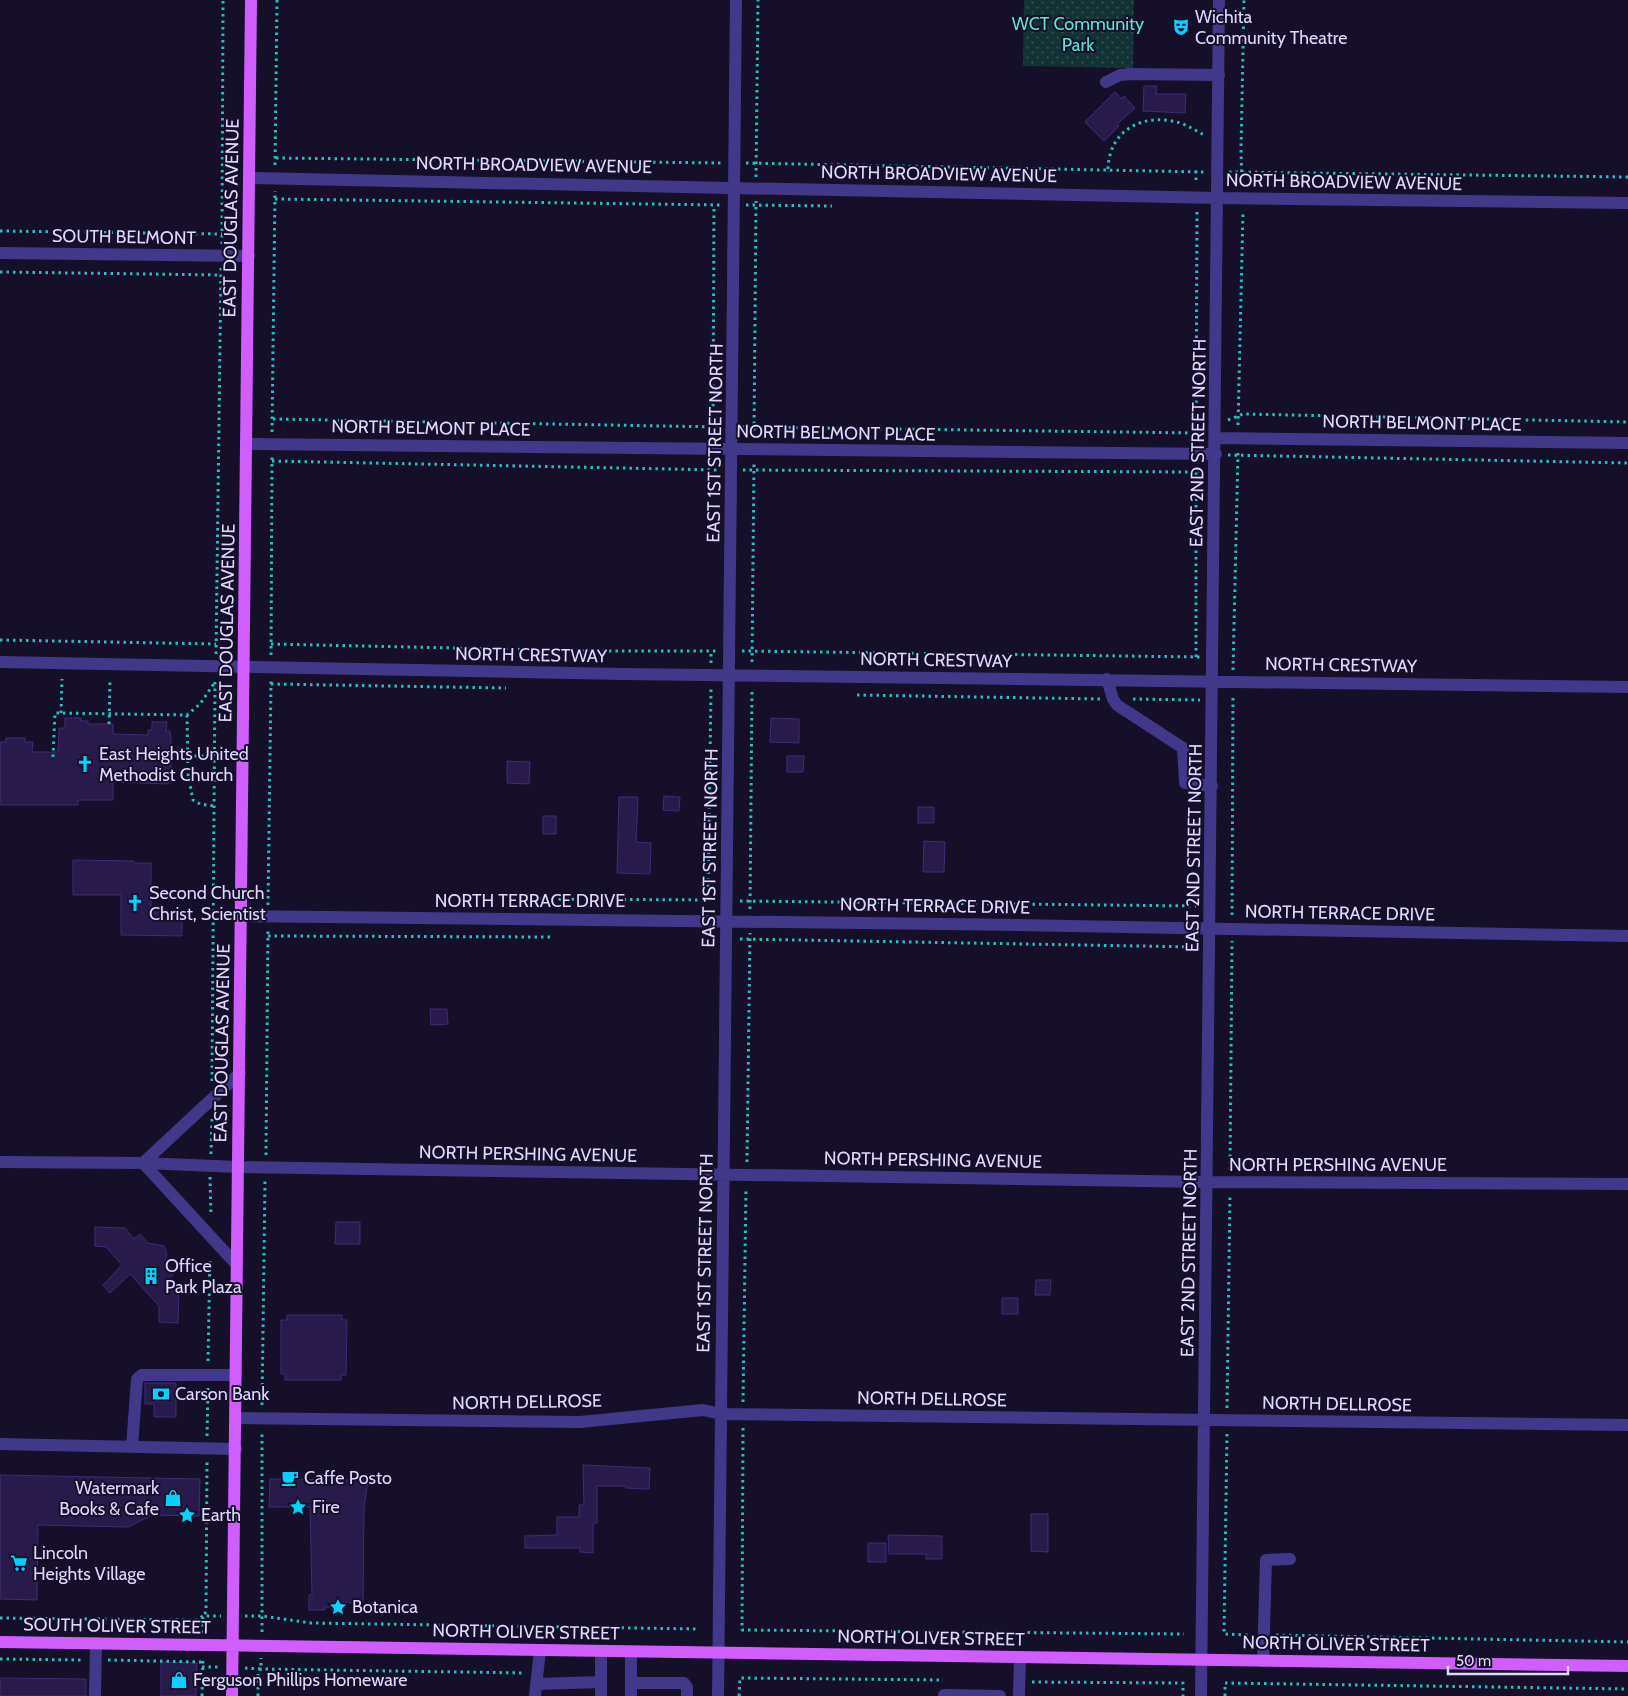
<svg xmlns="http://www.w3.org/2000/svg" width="1628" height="1696" viewBox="0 0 1628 1696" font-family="Cabin,sans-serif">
	<defs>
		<pattern id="green-dots" width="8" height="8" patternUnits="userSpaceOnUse" patternTransform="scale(1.25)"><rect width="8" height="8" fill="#123233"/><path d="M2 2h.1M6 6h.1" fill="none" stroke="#344f52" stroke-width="1.8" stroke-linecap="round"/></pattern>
	</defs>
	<rect width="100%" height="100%" fill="#150f29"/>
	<!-- green -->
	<path fill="url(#green-dots)" d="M 1024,0 L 1134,0 L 1133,68 L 1023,66 Z"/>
	<!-- building -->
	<path fill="#281a4b" stroke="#402b78" d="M 1144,86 L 1157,86 L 1156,94 L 1186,94 L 1185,113 L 1143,111 Z
		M 1115,92 L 1122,99 L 1124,96 L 1135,108 L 1117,124 L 1119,126 L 1104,141 L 1085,122 Z
		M 65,718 L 81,718 L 81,721 L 88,721 L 88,724 L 113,724 L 113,734 L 148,735 L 148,730 L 152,730 L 152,722 L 167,722 L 166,731 L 170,731 L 171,739 L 171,771 L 168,784 L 113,782 L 113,800 L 78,800 L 78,805 L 0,805 L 0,742 L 6,742 L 6,738 L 25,738 L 25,742 L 33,742 L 32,752 L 58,752 L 59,728 L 65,728 Z
		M 771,718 L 799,719 L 799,743 L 770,742 Z
		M 787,756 L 804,756 L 803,772 L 787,772 Z
		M 507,761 L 530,762 L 529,784 L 507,783 Z
		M 664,796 L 680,797 L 679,811 L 663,810 Z
		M 619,797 L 638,797 L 636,842 L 651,843 L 650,874 L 617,873 Z
		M 918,807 L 934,807 L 934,823 L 918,823 Z
		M 543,816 L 556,816 L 556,834 L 543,834 Z
		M 924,841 L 945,842 L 944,872 L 923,872 Z
		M 73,860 L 134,861 L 135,863 L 151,863 L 151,912 L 182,912 L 182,936 L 121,935 L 121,895 L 73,895 Z
		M 430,1009 L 447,1009 L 448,1024 L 431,1025 Z
		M 336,1222 L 360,1222 L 360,1244 L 335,1244 Z
		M 95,1227 L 125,1228 L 134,1239 L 140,1234 L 148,1243 L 164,1246 L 167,1254 L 165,1261 L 175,1272 L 170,1278 L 179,1287 L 178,1323 L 159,1322 L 159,1306 L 130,1274 L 110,1293 L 103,1285 L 122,1265 L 106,1247 L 95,1246 Z
		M 1036,1280 L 1051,1280 L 1050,1295 L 1035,1295 Z
		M 1002,1298 L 1018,1298 L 1018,1314 L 1002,1314 Z
		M 287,1315 L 342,1315 L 342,1320 L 347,1320 L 346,1375 L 341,1375 L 341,1380 L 285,1380 L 285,1374 L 281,1374 L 281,1320 L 287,1320 Z
		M 145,1383 L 176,1383 L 176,1417 L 154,1417 L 154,1404 L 145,1404 Z
		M 583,1465 L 650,1468 L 649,1489 L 626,1488 L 626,1486 L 597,1486 L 597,1523 L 593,1523 L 593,1553 L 580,1552 L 580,1548 L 525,1548 L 525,1536 L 557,1535 L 557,1517 L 579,1517 L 579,1505 L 584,1505 Z
		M 0,1475 L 200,1479 L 199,1516 L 152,1515 L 128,1527 L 38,1525 L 37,1600 L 0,1599 Z
		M 270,1479 L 368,1480 L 364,1508 L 363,1603 L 346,1603 L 346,1607 L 325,1607 L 325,1610 L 309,1610 L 309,1595 L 312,1595 L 310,1507 L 269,1507 Z
		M 1031,1514 L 1048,1514 L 1048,1552 L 1031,1551 Z
		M 888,1535 L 942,1536 L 942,1559 L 926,1559 L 926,1554 L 889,1554 Z
		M 868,1543 L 886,1543 L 886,1562 L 868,1562 Z
		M 161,1662 L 197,1663 L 196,1696 L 161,1696 Z
		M 0,1678 L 86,1679 L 86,1696 L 0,1696 Z"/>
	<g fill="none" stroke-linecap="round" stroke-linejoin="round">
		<!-- path -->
		<path stroke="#2abdc0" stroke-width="3" stroke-dasharray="2.5 4" stroke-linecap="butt" d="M 276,158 L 723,163
			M 746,163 L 1205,172
			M 275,165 L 277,0
			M 1108,169 C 1109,128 1147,111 1183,124 C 1190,127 1197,131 1204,135
			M 1196,171 L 1196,184
			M 1229,172 L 1628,177
			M 756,177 L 758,0
			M 1242,185 L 1241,151 L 1244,0
			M 275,199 L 722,205
			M 746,205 L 832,206
			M 0,231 L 222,234
			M 222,244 L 223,0
			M 0,272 L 221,275
			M 273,419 L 719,427
			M 1228,420 L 1243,414 L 1628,422
			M 1238,425 L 1243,212
			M 713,426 L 714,205
			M 743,427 L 1196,433 L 1201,431
			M 272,432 L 275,191
			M 754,437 L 756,201
			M 1196,442 L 1197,210
			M 1228,455 L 1628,463
			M 272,461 L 719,470
			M 743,470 L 1196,472 L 1201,470
			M 0,640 L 216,644
			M 271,644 L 594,651 L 716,651
			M 742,651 L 1201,657
			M 216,654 L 221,268
			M 271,655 L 272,456
			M 1196,657 L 1196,465
			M 752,662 L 754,463
			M 711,663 L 711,651
			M 1233,670 L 1238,452
			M 271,684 L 506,688
			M 857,695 L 1100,699
			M 1133,699 L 1200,700
			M 61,713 L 62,679
			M 187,715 L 188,774 L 193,800 L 200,804 L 214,806
			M 109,724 L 110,680
			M 188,756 L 214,756
			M 53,757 L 55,713 L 187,715 L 200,704 L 215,682
			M 539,899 L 714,900
			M 708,900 L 711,689
			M 740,901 L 1196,906
			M 268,905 L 271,681
			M 750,909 L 752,688
			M 1232,915 L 1233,694
			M 268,936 L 553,937
			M 740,939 L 1196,947
			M 212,1081 L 215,680
			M 211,1154 L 212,1117
			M 266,1155 L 268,928
			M 747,1162 L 750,933
			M 1230,1170 L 1232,941
			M 210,1177 L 211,1216
			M 208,1361 L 210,1257
			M 743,1402 L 746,1188
			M 262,1405 L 265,1181
			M 1227,1408 L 1230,1194
			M 743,1428 L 742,1630 L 1184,1634
			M 1227,1434 L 1224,1634 L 1250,1635
			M 207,1436 L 208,1387
			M 245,1616 L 262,1616 L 311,1623 L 698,1629
			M 0,1618 L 197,1620 L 203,1616 L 221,1616
			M 262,1632 L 262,1431
			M 203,1633 L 203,1616 L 206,1612 L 207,1460
			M 1276,1635 L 1628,1642
			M 0,1659 L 82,1660
			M 108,1660 L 202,1662
			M 202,1667 L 219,1667
			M 245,1668 L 261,1669 L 261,1658
			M 1032,1682 L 1183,1683 L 1183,1696
			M 202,1696 L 203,1657
			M 258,1696 L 258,1673 L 261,1669 L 525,1673
			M 739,1696 L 740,1678 L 943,1680
			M 1225,1696 L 1225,1683 L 1628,1689"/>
		<!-- minor -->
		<path stroke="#42388a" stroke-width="12" d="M 1106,82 L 1120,75 L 1131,74 L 1219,75
			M 249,178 L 1218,198 L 1628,203
			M 0,253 L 249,256
			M 1216,438 L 1628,443
			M 246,444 L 1216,454
			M 0,662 L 624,674 L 1628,687
			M 1107,679 L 1113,699 L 1117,705 L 1183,748 L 1185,783 L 1212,786
			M 241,916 C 703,921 1166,925 1628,936
			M 0,1162 L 143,1163 L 238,1167 L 1207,1182 L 1628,1184
			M 237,1265 L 143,1163 L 240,1073
			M 236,1418 L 580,1422 L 703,1410 L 721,1414 L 1628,1425
			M 0,1444 L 236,1449
			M 132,1447 L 137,1379 L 142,1375 L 236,1375
			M 601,1651 L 601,1696
			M 1263,1661 L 1266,1560 L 1290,1559
			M 631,1683 L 684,1683 L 687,1687 L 687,1696
			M 536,1684 L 601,1682
			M 944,1695 L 1000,1696
			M 95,1696 L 96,1643
			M 535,1696 L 540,1650
			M 631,1696 L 631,1652
			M 718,1696 L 736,0
			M 1019,1696 L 1020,1657
			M 1201,1696 L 1219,0"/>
		<!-- major -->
		<path stroke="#d05eff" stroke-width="12" d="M 0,1642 L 1628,1666
			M 232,1696 L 251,0"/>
	</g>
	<!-- icons -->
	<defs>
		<g id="theatre-bare" transform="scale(1.35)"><path d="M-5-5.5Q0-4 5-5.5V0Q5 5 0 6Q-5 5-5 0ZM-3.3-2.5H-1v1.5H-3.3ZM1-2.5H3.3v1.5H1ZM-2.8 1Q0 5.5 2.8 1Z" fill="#03d2ff" stroke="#150f29" stroke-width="2.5" paint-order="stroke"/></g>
		<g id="church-bare" transform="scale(1.35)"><path d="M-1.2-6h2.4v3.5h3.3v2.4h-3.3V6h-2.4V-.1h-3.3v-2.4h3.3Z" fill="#03d2ff" stroke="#150f29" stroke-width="2.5" paint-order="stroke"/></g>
		<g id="building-bare" transform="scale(1.35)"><path d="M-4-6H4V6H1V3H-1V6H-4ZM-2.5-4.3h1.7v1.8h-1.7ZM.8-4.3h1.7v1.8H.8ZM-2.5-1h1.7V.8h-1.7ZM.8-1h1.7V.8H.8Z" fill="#03d2ff" stroke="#150f29" stroke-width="2.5" paint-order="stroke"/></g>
		<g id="bank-bare" transform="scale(1.35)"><path d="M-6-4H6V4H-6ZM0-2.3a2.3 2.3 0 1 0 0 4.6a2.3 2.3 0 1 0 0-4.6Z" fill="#03d2ff" stroke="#150f29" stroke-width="2.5" paint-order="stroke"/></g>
		<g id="cafe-bare" transform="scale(1.35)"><path d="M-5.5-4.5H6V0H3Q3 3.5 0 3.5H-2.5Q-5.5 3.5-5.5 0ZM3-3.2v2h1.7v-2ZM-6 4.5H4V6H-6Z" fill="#03d2ff" stroke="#150f29" stroke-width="2.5" paint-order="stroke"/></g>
		<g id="shop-bare" transform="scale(1.35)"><path d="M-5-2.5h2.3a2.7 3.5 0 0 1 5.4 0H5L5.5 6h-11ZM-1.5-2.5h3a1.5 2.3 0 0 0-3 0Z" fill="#03d2ff" stroke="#150f29" stroke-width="2.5" paint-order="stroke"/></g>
		<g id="sight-bare" transform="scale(1.35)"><path d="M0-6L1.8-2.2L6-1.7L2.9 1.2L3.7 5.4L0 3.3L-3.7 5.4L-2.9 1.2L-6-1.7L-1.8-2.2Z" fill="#03d2ff" stroke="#150f29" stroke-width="2.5" paint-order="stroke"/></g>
		<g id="supermarket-bare" transform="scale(1.35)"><path d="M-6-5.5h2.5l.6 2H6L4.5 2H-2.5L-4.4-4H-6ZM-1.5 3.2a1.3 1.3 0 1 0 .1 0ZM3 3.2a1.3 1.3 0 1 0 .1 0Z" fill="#03d2ff" stroke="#150f29" stroke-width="2.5" paint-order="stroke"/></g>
	</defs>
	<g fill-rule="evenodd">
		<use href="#theatre-bare" x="1181" y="27"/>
		<use href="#church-bare" x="85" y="764"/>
		<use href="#church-bare" x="135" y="903"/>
		<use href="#building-bare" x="151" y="1276"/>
		<use href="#bank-bare" x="161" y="1394"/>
		<use href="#cafe-bare" x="290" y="1478"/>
		<use href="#shop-bare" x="173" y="1498"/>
		<use href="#sight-bare" x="298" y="1507"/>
		<use href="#sight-bare" x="187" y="1515"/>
		<use href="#supermarket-bare" x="19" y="1563"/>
		<use href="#sight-bare" x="338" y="1607"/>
		<use href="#shop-bare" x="179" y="1680"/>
	</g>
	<g text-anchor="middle" stroke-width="4" stroke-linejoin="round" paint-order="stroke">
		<!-- poi labels -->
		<g font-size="18" fill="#dfd7ff" stroke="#150f29" text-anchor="start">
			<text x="1195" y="23">Wichita<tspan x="1195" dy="21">Community Theatre</tspan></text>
			<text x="99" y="760">East Heights United<tspan x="99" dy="21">Methodist Church</tspan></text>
			<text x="149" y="899">Second Church<tspan x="149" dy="21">Christ, Scientist</tspan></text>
			<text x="165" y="1272">Office<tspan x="165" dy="21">Park Plaza</tspan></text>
			<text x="175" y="1400">Carson Bank</text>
			<text x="304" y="1484">Caffe Posto</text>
			<text x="159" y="1494" text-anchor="end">Watermark<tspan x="159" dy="21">Books &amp; Cafe</tspan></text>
			<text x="312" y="1513">Fire</text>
			<text x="201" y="1521">Earth</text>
			<text x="33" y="1559">Lincoln<tspan x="33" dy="21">Heights Village</tspan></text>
			<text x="352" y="1613">Botanica</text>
			<text x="193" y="1686">Ferguson Phillips Homeware</text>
		</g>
		<!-- park labels -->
		<g font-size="18" fill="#5ce5ce" stroke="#150f29">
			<text x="1078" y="30">WCT Community<tspan x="1078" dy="21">Park</tspan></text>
		</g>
		<!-- street labels -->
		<g font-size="18" fill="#dfd7ff" stroke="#150f29">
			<text transform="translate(534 165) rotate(1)" y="6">NORTH BROADVIEW AVENUE</text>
			<text transform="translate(939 174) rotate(1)" y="6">NORTH BROADVIEW AVENUE</text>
			<text transform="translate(1344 182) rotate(1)" y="6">NORTH BROADVIEW AVENUE</text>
			<text transform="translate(231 218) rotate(-89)" y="6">EAST DOUGLAS AVENUE</text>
			<text transform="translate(124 237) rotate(1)" y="6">SOUTH BELMONT</text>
			<text transform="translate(1422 423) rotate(1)" y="6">NORTH BELMONT PLACE</text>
			<text transform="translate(431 428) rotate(1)" y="6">NORTH BELMONT PLACE</text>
			<text transform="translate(836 433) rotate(1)" y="6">NORTH BELMONT PLACE</text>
			<text transform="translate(715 443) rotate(-89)" y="6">EAST 1ST STREET NORTH</text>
			<text transform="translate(1198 443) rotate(-89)" y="6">EAST 2ND STREET NORTH</text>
			<text transform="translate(227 623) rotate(-89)" y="6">EAST DOUGLAS AVENUE</text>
			<text transform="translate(531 655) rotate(1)" y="6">NORTH CRESTWAY</text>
			<text transform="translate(936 660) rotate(1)" y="6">NORTH CRESTWAY</text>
			<text transform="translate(1341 665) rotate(1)" y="6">NORTH CRESTWAY</text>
			<text transform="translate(710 848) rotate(-89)" y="6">EAST 1ST STREET NORTH</text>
			<text transform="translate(1194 848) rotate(-89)" y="6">EAST 2ND STREET NORTH</text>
			<text x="530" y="907">NORTH TERRACE DRIVE</text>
			<text transform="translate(935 906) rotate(1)" y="6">NORTH TERRACE DRIVE</text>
			<text transform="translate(1340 913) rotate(1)" y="6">NORTH TERRACE DRIVE</text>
			<text transform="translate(222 1043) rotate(-89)" y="6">EAST DOUGLAS AVENUE</text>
			<text transform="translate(528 1154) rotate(1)" y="6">NORTH PERSHING AVENUE</text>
			<text transform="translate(933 1160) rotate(1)" y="6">NORTH PERSHING AVENUE</text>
			<text x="1338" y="1171">NORTH PERSHING AVENUE</text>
			<text transform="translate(705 1253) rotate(-89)" y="6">EAST 1ST STREET NORTH</text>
			<text transform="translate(1189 1253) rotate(-89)" y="6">EAST 2ND STREET NORTH</text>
			<text transform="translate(932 1399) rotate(1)" y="6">NORTH DELLROSE</text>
			<text transform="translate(527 1402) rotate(-1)" y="6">NORTH DELLROSE</text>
			<text transform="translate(1337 1404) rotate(1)" y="6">NORTH DELLROSE</text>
			<text transform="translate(117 1626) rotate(1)" y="6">SOUTH OLIVER STREET</text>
			<text transform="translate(526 1632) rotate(1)" y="6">NORTH OLIVER STREET</text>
			<text transform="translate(931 1638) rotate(1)" y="6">NORTH OLIVER STREET</text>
			<text transform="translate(1336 1644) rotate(1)" y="6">NORTH OLIVER STREET</text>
		</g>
	</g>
	<!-- scale -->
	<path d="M1448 1666v8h120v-8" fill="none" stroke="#dfd7ff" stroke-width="2.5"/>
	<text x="1456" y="1666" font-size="15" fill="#dfd7ff" stroke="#150f29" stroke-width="4" paint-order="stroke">50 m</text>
</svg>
